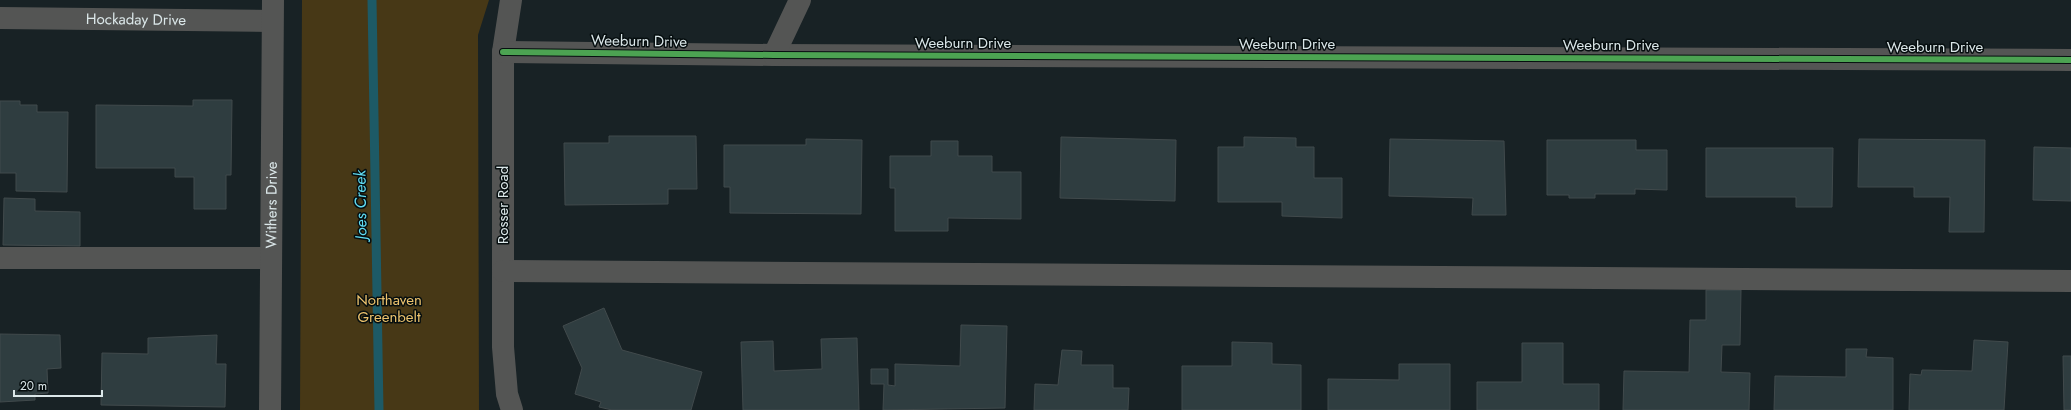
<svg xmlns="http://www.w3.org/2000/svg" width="2071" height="410" viewBox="0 0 2071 410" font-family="Jost,sans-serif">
	<rect width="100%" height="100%" fill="#182225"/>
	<!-- green -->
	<path fill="#473816" d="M 302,0 L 489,0 L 478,35 L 479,410 L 300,410 Z"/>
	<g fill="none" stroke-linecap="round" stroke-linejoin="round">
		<!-- stream -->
		<path stroke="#1d5a66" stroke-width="9" d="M 372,0 L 379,410"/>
	</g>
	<!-- building -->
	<path fill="#2f3d40" stroke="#414a4c" d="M 193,100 L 232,100 L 231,175 L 226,175 L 226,209 L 194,209 L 194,177 L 175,177 L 175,168 L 96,168 L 96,105 L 193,106 Z
		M 0,101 L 20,101 L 20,105 L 37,105 L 37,112 L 68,112 L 67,192 L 16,191 L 16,173 L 0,173 Z
		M 609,136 L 696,136 L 697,189 L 668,189 L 668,204 L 565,205 L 564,143 L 609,143 Z
		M 1061,137 L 1176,140 L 1175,201 L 1060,198 Z
		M 1244,137 L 1296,138 L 1296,147 L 1314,147 L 1314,178 L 1342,178 L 1342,218 L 1282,216 L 1282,202 L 1218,202 L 1218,147 L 1244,147 Z
		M 806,139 L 862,140 L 861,214 L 730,213 L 730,187 L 724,187 L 724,145 L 806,145 Z
		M 1390,139 L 1504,141 L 1506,215 L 1472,215 L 1473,198 L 1389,196 Z
		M 1859,139 L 1985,140 L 1984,232 L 1949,232 L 1950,197 L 1914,197 L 1914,187 L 1858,187 Z
		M 1547,140 L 1636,140 L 1636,150 L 1667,150 L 1667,190 L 1635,189 L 1635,194 L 1595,194 L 1595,198 L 1569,198 L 1569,195 L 1547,195 Z
		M 931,141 L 958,141 L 958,156 L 992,156 L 992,172 L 1021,172 L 1021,219 L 948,218 L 948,231 L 895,231 L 895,188 L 890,188 L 890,156 L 931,156 Z
		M 2034,147 L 2071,148 L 2071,201 L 2033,200 Z
		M 1706,148 L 1833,148 L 1832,207 L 1796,207 L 1796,197 L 1706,197 Z
		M 4,198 L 35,199 L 35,211 L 80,212 L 80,246 L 3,245 Z
		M 1706,290 L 1741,290 L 1740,345 L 1722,345 L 1721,372 L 1750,373 L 1749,410 L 1623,410 L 1624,371 L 1689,372 L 1690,320 L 1706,320 Z
		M 604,308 L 622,350 L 702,372 L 691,410 L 612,410 L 599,407 L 601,402 L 575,394 L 582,368 L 563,326 Z
		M 961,325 L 1007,326 L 1005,408 L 883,410 L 884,384 L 871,384 L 871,369 L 888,369 L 888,385 L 895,386 L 895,364 L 960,366 Z
		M 0,334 L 60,335 L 61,368 L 47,369 L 48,393 L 35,394 L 35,400 L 0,402 Z
		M 217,335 L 216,364 L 226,364 L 225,407 L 101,405 L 102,353 L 148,354 L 148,338 Z
		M 857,338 L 859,410 L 743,410 L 741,342 L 773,341 L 774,371 L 822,369 L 821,339 Z
		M 1974,340 L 2008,342 L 2004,410 L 1909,410 L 1910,374 L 1921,375 L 1922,370 L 1972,371 Z
		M 1232,342 L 1272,343 L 1272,364 L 1301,365 L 1301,410 L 1182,410 L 1182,366 L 1232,366 Z
		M 1522,343 L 1563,343 L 1563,384 L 1599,384 L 1599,410 L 1477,410 L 1477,382 L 1522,382 Z
		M 1846,349 L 1867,349 L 1866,357 L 1893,358 L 1893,410 L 1774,410 L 1775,376 L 1846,377 Z
		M 1062,350 L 1082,351 L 1081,365 L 1113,365 L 1113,388 L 1129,388 L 1128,410 L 1034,410 L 1035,384 L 1058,385 Z
		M 2063,356 L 2071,356 L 2071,410 L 2064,410 Z
		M 1399,364 L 1450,364 L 1450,410 L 1328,410 L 1328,379 L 1399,380 Z"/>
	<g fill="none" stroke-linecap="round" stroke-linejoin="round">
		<!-- minor -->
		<g stroke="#545554" stroke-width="22">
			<path d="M 511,0 L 503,52 L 503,347 L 507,394 L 512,410"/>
			<path id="s1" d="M 0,18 L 272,21"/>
			<path d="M 503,52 L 774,55 L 2071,60"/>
			<path d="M 774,55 L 800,0"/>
			<path d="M 0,258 L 271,258"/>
			<path d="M 503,271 L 2071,281"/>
			<path id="s2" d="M 270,410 L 273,0"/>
		</g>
		<!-- cycleway casing -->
		<g stroke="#060e0f" stroke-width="8">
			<path id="cycleway" d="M 503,52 L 774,55 L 2071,60"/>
		</g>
		<!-- cycleway -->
		<use href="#cycleway" stroke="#4ca352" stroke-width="6"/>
	</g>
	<g text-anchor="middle" stroke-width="3" stroke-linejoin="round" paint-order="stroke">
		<!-- street labels -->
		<g font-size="15" fill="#dbe7e9" stroke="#060e0f">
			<text dy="5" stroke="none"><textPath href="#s1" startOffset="136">Hockaday Drive</textPath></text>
			<text transform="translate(639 41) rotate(1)" y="5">Weeburn Drive</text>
			<text x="963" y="48">Weeburn Drive</text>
			<text x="1287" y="49">Weeburn Drive</text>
			<text x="1611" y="50">Weeburn Drive</text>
			<text x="1935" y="52">Weeburn Drive</text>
			<text dy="5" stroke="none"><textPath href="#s2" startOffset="205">Withers Drive</textPath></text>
			<text transform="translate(503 205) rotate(-90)" y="5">Rosser Road</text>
		</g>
		<!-- park labels -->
		<g font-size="15" fill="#edc36e" stroke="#060e0f">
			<text x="389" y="305">Northaven<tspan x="389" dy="17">Greenbelt</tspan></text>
		</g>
		<!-- water labels -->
		<g font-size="16" font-style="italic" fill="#5fdbf2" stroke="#060e0f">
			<text transform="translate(360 205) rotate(-91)" y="6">Joes Creek</text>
		</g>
	</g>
	<!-- scale -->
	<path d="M14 390v6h88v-6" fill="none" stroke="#dbe7e9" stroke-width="2"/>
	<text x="20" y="390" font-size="12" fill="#dbe7e9" stroke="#060e0f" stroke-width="3" paint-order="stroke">20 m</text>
</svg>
